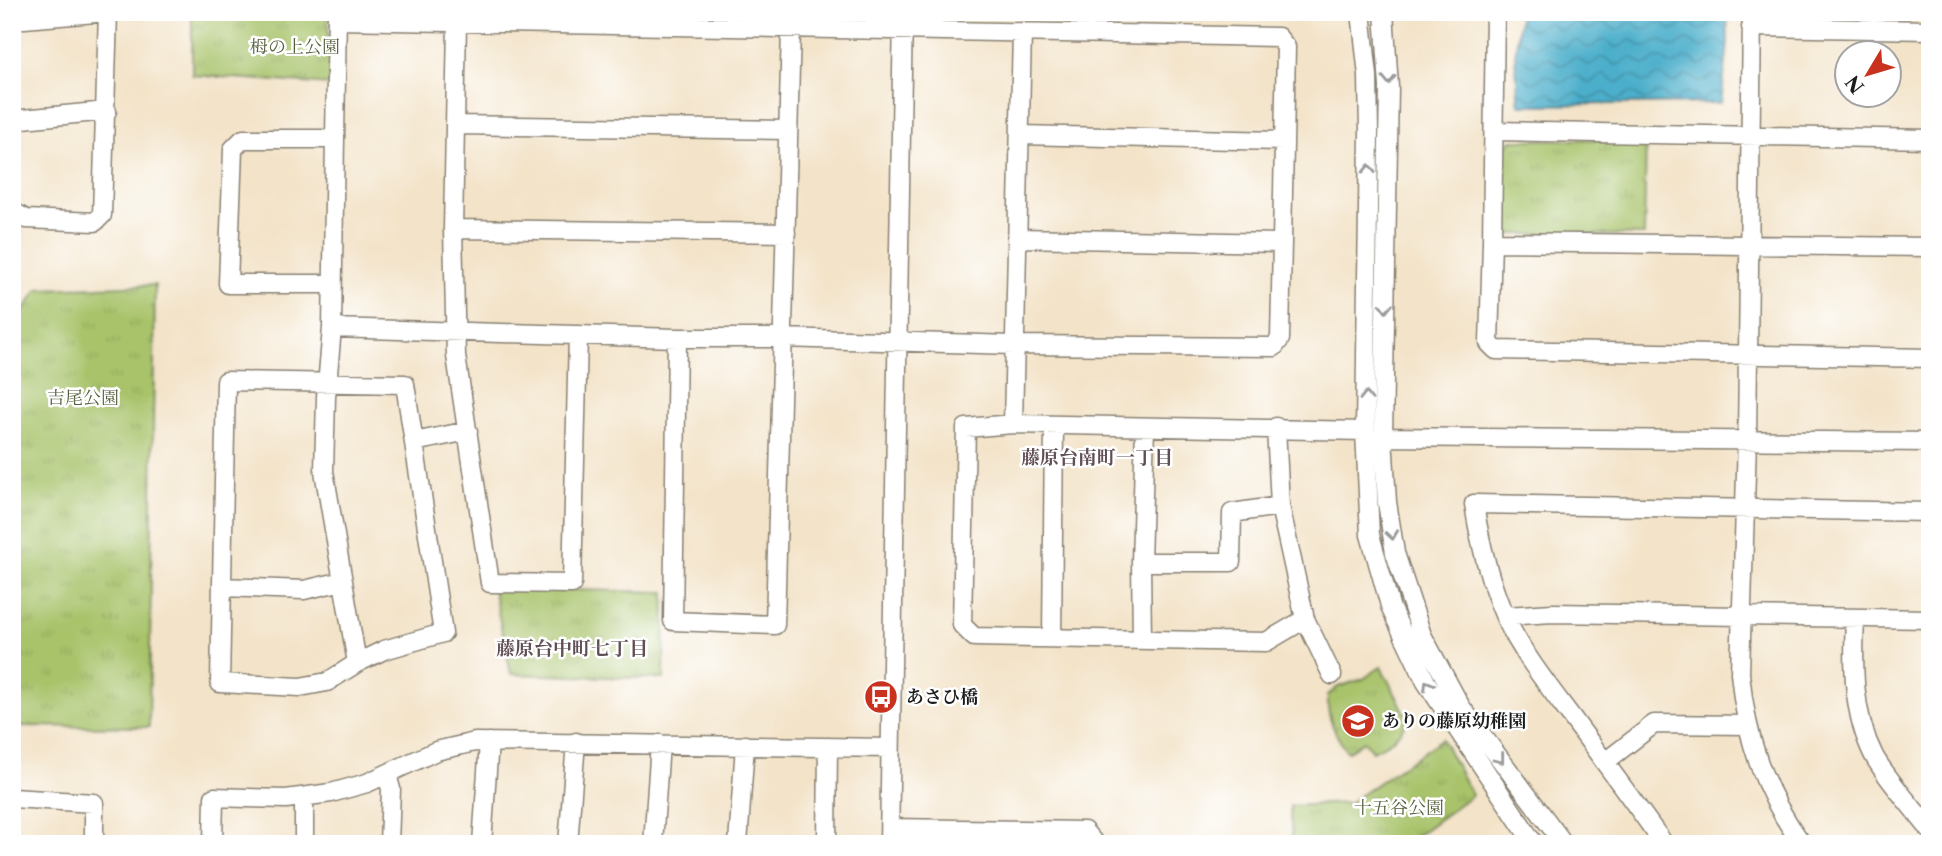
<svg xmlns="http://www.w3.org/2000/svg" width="1942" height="856" viewBox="0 0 1942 856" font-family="'Libre Caslon Text','Noto Serif JP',serif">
	<defs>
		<pattern id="park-tufts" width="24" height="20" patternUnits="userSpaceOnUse" patternTransform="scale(1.75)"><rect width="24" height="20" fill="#a8c36a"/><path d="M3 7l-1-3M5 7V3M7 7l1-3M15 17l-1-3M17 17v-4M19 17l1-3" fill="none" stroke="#90a75b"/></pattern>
		<pattern id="water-waves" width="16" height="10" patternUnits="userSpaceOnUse" patternTransform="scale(1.75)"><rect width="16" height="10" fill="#4cafcb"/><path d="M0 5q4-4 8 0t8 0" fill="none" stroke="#3e8ea4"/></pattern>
	</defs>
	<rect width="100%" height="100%" fill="#fff"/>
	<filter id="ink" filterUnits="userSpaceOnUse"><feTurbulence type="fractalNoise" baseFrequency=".0143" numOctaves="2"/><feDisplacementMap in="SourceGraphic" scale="14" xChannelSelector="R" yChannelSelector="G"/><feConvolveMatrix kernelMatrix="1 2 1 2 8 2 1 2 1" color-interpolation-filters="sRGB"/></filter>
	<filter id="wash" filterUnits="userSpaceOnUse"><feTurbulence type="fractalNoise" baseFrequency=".00686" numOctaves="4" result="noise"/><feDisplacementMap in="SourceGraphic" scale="28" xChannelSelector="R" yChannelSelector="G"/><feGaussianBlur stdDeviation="1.57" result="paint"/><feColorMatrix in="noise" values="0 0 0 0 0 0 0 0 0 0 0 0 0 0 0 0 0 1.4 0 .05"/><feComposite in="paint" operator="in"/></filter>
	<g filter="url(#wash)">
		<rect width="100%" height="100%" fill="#f3e3c8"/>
		<!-- park -->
		<path fill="url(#park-tufts)" stroke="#627043" stroke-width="2" d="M 192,12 L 328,12 L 330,85 L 192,75 Z
			M 1646,139 L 1644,235 L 1507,234 L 1502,226 L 1503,151 L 1511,140 Z
			M 155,285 L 149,727 L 12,726 L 12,329 L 38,289 Z
			M 493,588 L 665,592 L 664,679 L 511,674 Z
			M 1381,667 L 1408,718 C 1400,736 1390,744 1372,751 L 1364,741 L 1347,752 C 1335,734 1326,717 1328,695 L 1338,687 L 1363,679 Z
			M 1442,739 L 1472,795 L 1405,844 L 1292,844 L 1290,806 L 1349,803 Z"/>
		<!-- water -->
		<path fill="url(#water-waves)" stroke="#346674" stroke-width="2" d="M 1520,12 L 1727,12 L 1728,44 L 1721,103 L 1519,105 L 1515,57 Z"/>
	</g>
	<g filter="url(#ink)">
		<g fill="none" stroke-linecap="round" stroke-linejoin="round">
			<!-- minor casing -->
			<g stroke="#888072" stroke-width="21">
				<path id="minor" d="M 337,12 L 332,328 L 677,338 L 782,338 L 1013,345 L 1274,347 L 1280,339 L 1286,47 L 1278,37 L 337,20
					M 1361,12 L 1368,76 L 1369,133 L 1365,431 L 1370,535 L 1391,609 L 1426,682 L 1534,844
					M 1384,12 L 1389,87 L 1383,437 L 1387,502 L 1395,553 L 1422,635 L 1461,707 L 1564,844
					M 1495,12 L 1492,242 L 1930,247
					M 1752,12 L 1747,440 L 1740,673 C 1746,738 1763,790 1802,844
					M 12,20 L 108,12
					M 457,23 L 453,229 L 456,356 L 490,583 L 572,584 L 578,335
					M 1751,27 L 1930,30
					M 12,120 L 107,111
					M 457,125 L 787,130
					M 1495,131 L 1930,139
					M 1020,135 L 1283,141
					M 12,211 L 26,219 L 95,222 L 102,215 L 108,12
					M 453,229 L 786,233
					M 1017,238 L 1280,243
					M 1492,242 L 1489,343 L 1496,350 L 1930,358
					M 332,284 L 228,284 L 233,149 L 243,139 L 334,139
					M 332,328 L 326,397 L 324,471 L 357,663
					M 677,338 L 673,621 L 775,625 L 791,29
					M 226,381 L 405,384 L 443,633 L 384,650 L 357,663 L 327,682 L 300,687 L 220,683 Z
					M 1013,424 L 1022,32
					M 1276,427 L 1280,506 L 1305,619 L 1332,675
					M 1383,437 L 1930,442
					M 414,442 L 468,431
					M 1141,562 L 1231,562 L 1232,513 L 1280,506
					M 222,587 L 304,590 L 343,581
					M 1505,616 L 1553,613 L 1930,619
					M 1855,618 C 1853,665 1852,713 1874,756 C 1886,778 1914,809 1930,830
					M 1305,619 L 1266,642 L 974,637 L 962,625 L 966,428 L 1013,424 L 1365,431
					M 1052,638 L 1054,426
					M 1142,640 L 1141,562 L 1145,427
					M 1605,762 L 1654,724 L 1748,725
					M 387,775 L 391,789 L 389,844
					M 12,798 L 94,803 L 94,844
					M 890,828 L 1084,831 L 1095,844
					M 213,844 L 214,797 L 286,799 L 331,793 L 367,783 L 436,751 L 475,742 L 890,748
					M 304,844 L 304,797
					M 482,844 L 489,742
					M 568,844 L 576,742
					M 653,844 L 660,744
					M 738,844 L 745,745
					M 827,844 L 828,747
					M 889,844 L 903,12
					M 1664,844 C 1634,802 1603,760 1573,719 C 1549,687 1522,653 1505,617 C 1489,581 1480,543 1474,504 L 1930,512"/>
			</g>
			<!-- minor -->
			<use href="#minor" stroke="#fff" stroke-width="18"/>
		</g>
		<!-- one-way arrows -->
		<defs><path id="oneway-chevron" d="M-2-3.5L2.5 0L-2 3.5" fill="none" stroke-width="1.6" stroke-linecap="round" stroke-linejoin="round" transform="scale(1.75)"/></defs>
		<g stroke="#999">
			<use href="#oneway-chevron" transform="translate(1389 80) rotate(88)"/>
			<use href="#oneway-chevron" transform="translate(1369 169) rotate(-89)"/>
			<use href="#oneway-chevron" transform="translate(1386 308) rotate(91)"/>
			<use href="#oneway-chevron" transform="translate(1366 396) rotate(-90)"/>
			<use href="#oneway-chevron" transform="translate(1392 535) rotate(82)"/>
			<use href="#oneway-chevron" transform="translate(1428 685) rotate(-121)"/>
			<use href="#oneway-chevron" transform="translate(1500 759) rotate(52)"/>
		</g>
	</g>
	<!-- icons -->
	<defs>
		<g id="bus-disc" transform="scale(1.75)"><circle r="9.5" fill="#c8321e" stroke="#fff"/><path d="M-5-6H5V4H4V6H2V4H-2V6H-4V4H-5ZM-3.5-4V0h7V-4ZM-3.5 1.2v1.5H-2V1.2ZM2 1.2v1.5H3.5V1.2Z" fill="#fff"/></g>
		<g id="school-disc" transform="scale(1.75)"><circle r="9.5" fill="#c8321e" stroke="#fff"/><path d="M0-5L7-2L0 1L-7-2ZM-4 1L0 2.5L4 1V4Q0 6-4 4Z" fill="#fff"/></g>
	</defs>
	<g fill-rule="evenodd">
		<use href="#bus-disc" x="881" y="697"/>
		<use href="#school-disc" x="1358" y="721"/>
	</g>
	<g text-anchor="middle" stroke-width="5" stroke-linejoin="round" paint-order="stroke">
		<!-- park labels -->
		<g font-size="18" fill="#545f3b" stroke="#fff">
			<text x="295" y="53">栂の上公園</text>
			<text x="83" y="404">吉尾公園</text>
			<text x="1399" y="814">十五谷公園</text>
		</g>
		<!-- poi labels -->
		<g font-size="18" font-weight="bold" fill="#1c1c1c" stroke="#fff" text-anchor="start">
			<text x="906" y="703">あさひ橋</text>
			<text x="1382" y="727">ありの藤原幼稚園</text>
		</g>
		<!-- neighbourhood labels -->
		<g font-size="19" font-weight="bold" fill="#604f55" stroke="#fff">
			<text x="1097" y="464">藤原台南町一丁目</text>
			<text x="572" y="655">藤原台中町七丁目</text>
		</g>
	</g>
	<!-- margin -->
	<rect width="1942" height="856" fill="none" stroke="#fff" stroke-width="42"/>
	<!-- north arrow -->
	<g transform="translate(1868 74) rotate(232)"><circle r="33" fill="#ffffff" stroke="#a4a4a4" stroke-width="2"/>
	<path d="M0-5L12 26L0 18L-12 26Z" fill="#c8321e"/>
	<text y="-10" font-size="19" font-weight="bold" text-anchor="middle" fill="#1c1c1c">N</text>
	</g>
</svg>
